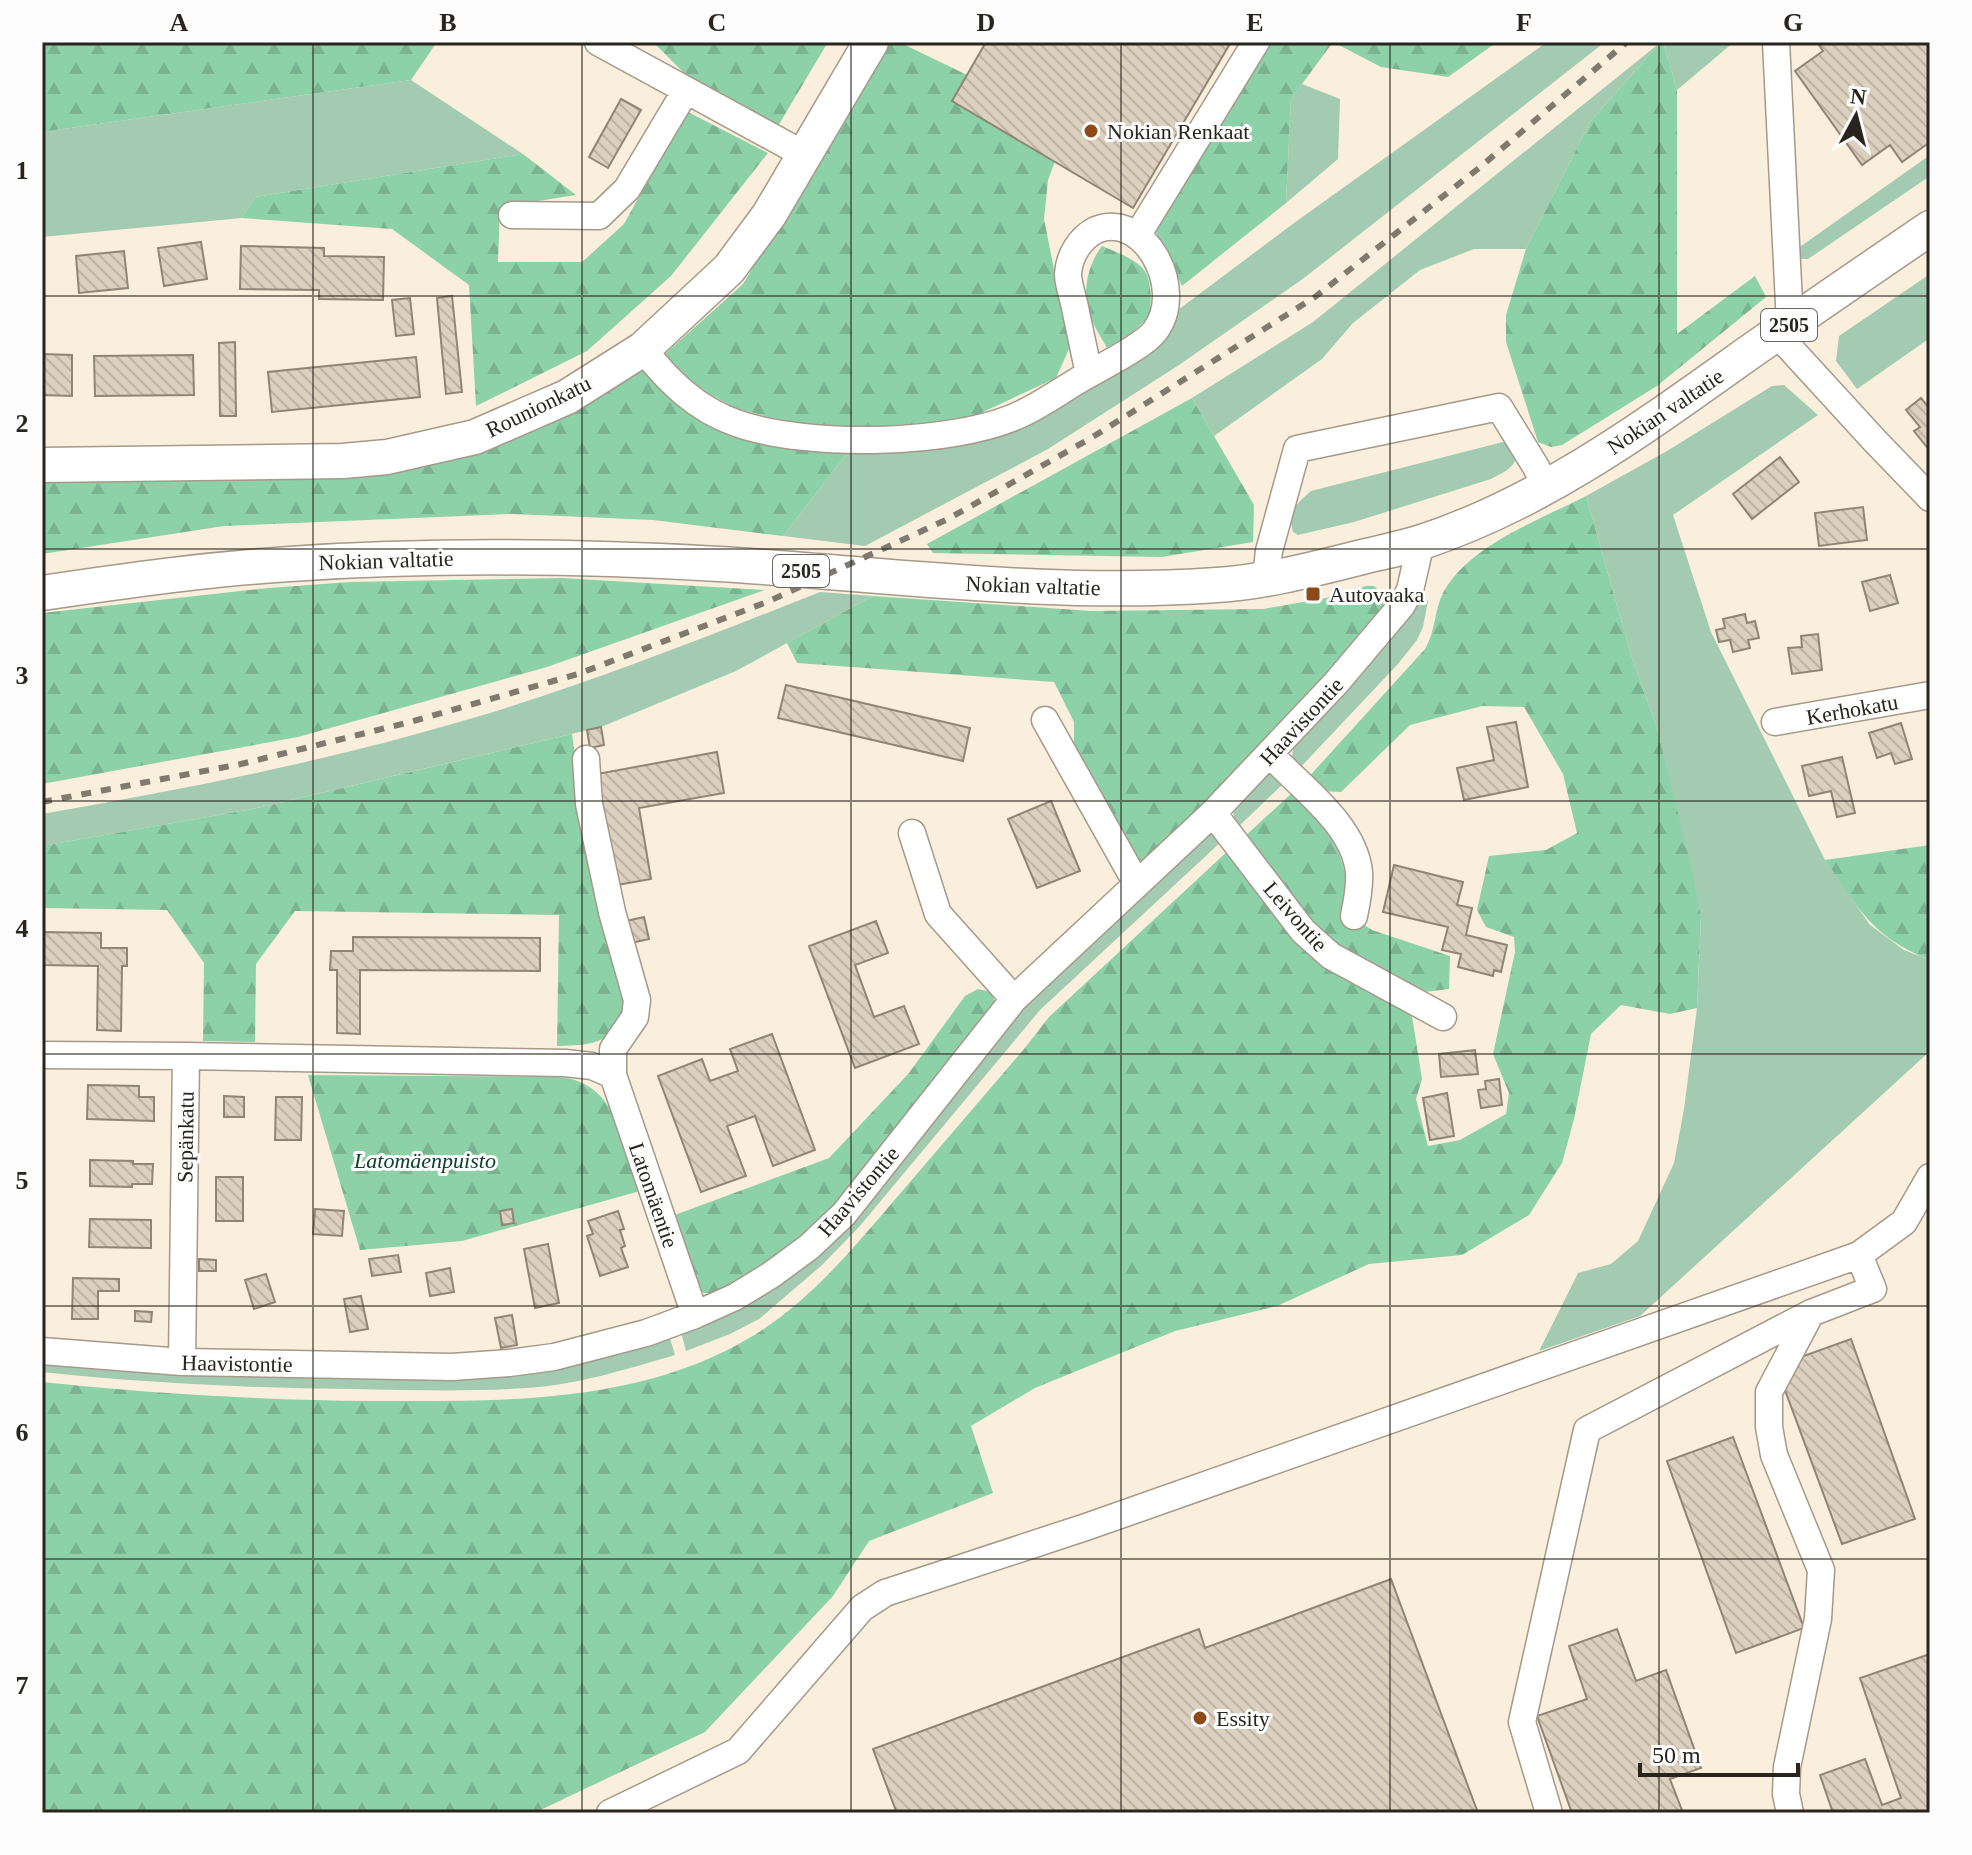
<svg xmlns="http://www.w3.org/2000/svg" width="1972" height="1855" viewBox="0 0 1972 1855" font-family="Georgia,serif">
	<defs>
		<pattern id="forest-firs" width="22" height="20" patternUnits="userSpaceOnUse" patternTransform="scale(2)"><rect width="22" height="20" fill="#8dd1a9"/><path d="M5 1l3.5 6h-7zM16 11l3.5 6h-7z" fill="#7ab391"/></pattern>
		<pattern id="building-back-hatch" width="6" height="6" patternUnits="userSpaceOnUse" patternTransform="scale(2)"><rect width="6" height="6" fill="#dcd0bf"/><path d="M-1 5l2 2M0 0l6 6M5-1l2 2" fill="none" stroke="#bdb2a4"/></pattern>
	</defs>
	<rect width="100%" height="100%" fill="#faeedd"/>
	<!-- grass -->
	<path fill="#a3cbb2" d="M 1547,42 L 1605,42 L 1304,278 L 1179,365 L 1048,449 L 865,546 L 783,536 L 848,452 L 1061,406 L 1129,365 L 1164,336 L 1178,310 L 1294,223 Z
		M 1661,42 L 1590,122 L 1526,249 L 1474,249 L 1420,270 L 1353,323 L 1322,359 L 1214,436 L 1192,398 L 1313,322 Z
		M 1663,42 L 1734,42 L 1677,90 Z
		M 411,80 L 523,154 L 255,197 L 242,218 L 42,237 L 42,132 Z
		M 1302,84 L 1340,99 L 1338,159 L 1286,203 L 1291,99 Z
		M 1930,155 L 1930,176 L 1808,259 L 1800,259 L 1794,251 Z
		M 1930,274 L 1930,338 L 1857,389 L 1836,361 L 1839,336 Z
		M 1784,385 L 1818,415 L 1673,515 L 1711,632 L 1825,860 L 1870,925 L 1904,950 L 1930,960 L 1930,1051 L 1640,1316 L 1539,1351 L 1578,1273 L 1611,1264 L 1638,1241 L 1674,1163 L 1684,1109 L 1697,1008 L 1701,915 L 1657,728 L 1631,655 L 1586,496 L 1667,451 L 1772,386 Z
		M 1503,442 L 1512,445 C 1524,464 1506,471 1491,479 L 1354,522 L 1298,535 L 1293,532 C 1287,512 1296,504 1311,491 Z
		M 820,592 L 873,596 L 736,671 L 601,727 L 253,809 L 42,846 L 42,814 C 187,789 332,760 473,718 C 591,683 706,637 820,592 Z
		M 1425,598 L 1428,601 L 1423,627 L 1417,640 L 1398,664 L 1297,771 C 1290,760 1292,751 1296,738 Z
		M 1267,770 L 1284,783 L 1237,828 C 1224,804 1252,786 1267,770 Z
		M 1213,828 L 1223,840 L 1040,1010 L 859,1227 L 822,1265 L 759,1319 L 730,1334 L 686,1351 L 681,1332 L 1027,998 Z
		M 669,1335 L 675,1355 C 627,1369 577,1385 527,1388 C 469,1392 409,1390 351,1389 C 248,1388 145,1383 42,1372 L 42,1360 L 453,1374 Z"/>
	<!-- forest -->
	<path fill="url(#forest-firs)" d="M 42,42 L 437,42 L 411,80 L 42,132 Z
		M 653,42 L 828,42 L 778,126 L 701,90 Z
		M 887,42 L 899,42 L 967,75 L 952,101 L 1055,161 L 1048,180 L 1044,219 L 1063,314 L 1073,340 L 1056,378 L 970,418 L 925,426 L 828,427 L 772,418 L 735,408 L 698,388 L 665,354 L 743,284 Z
		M 1264,42 L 1497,42 L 1448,77 L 1381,67 L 1333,42 L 1291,99 L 1286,203 L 1182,286 L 1152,224 Z
		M 1661,42 L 1663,42 L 1677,90 L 1677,334 L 1755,276 L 1766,297 L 1657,386 L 1562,445 L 1551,447 L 1538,442 L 1506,342 L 1506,315 L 1526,249 L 1590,122 Z
		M 686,111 L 768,153 L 671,276 L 587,351 L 476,406 L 469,285 L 392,229 L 242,218 L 255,197 L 523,154 L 576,195 L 500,207 L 498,262 L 582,262 L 624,224 Z
		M 1102,246 C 1144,264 1154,266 1150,316 L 1132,333 L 1107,348 C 1101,337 1093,325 1089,313 C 1082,291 1088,264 1102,246 Z
		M 646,369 L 697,416 L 848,452 L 783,536 L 653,520 L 513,514 L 224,526 L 42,554 L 42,482 L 329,477 L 476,453 L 568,416 Z
		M 1192,398 L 1254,505 L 1253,542 L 1162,557 L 933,553 L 927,544 Z
		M 1586,496 L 1631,655 L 1657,728 L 1691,866 L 1701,915 L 1697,1008 L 1670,1014 L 1621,1005 L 1591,1034 L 1574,1119 L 1562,1163 L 1529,1215 L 1462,1255 L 1369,1264 L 1277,1306 L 1175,1331 L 1035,1388 L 971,1426 L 993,1493 L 869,1541 L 833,1596 L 705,1732 L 534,1813 L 42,1813 L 42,1382 C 152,1394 263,1400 374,1401 C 501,1401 637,1405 751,1337 C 810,1302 854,1247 898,1196 C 940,1147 982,1098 1024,1049 L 1049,1017 L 1231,848 L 1298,936 L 1411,1010 L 1422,1079 L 1416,1099 L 1428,1146 L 1460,1140 L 1506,1114 L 1509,1093 L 1493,1054 L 1515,952 L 1514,937 L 1486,927 L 1477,910 L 1489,856 L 1546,850 L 1577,833 L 1563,774 L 1524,707 L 1482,706 L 1410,725 L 1341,792 L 1320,791 L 1305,781 L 1425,649 C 1436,631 1434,609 1444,591 C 1471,544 1540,520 1586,496 Z
		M 562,578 L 765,590 L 547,667 L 298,737 L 42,784 L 42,613 L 268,588 L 350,582 Z
		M 1366,586 L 1374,586 L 1383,594 L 1384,604 L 1378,615 L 1265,743 L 1136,868 L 1074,761 L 1074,722 L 1054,682 L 797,663 L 787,643 L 873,596 L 1091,611 L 1263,609 L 1326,598 Z
		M 572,734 L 582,804 L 631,1012 C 604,1044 597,1045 557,1046 L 559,915 L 295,911 L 256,964 L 255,1042 L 203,1041 L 204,963 L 167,910 L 42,908 L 42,846 L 253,809 Z
		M 1292,793 C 1331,834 1350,854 1348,914 L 1372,930 L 1450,956 L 1449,989 L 1416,993 L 1333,951 L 1243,838 Z
		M 1930,845 L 1930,960 C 1872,937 1859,909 1825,860 Z
		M 978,989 L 992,992 L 995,1004 L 849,1194 L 810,1232 L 762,1267 L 714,1294 L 704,1293 L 698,1288 L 672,1216 L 829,1158 L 909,1073 L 965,996 Z
		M 308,1075 L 559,1077 C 618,1082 624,1145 640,1191 L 462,1241 L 360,1250 Z"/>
	<!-- building -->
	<path fill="url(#building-back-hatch)" stroke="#908575" stroke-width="2" d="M 986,42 L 1231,42 L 1133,208 L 952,101 Z
		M 1817,42 L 1930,42 L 1930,142 L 1902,162 L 1890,145 L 1862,165 L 1795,71 L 1823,51 Z
		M 621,99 L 641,110 L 608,168 L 589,157 Z
		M 201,242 L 207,279 L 164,286 L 158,248 Z
		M 241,246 L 324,248 L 324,256 L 384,257 L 383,300 L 319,299 L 319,290 L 240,289 Z
		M 124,251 L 128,288 L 79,293 L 76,256 Z
		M 452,296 L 462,392 L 446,394 L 437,298 Z
		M 410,298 L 414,334 L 396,336 L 392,300 Z
		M 235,342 L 236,416 L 220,416 L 219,343 Z
		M 42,354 L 72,355 L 72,396 L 42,395 Z
		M 193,355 L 194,395 L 95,396 L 94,356 Z
		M 416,357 L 420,397 L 272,412 L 268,372 Z
		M 1921,398 L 1930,409 L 1930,451 L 1914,431 L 1920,427 L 1906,410 Z
		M 1780,457 L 1799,482 L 1752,519 L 1733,494 Z
		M 1863,507 L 1867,540 L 1819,546 L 1815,513 Z
		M 1890,575 L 1898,603 L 1870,611 L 1862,582 Z
		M 1745,614 L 1747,623 L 1755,621 L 1759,638 L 1748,640 L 1750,648 L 1733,652 L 1730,640 L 1719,642 L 1716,630 L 1725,628 L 1723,619 Z
		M 1818,634 L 1822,670 L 1792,674 L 1788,648 L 1802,647 L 1801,636 Z
		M 786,685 L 970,728 L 963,761 L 778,718 Z
		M 1516,722 L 1528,787 L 1464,800 L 1457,768 L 1494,760 L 1487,727 Z
		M 1901,723 L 1912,759 L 1895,764 L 1891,753 L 1877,758 L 1869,733 Z
		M 601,727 L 604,745 L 590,748 L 587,730 Z
		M 717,752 L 724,793 L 639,808 L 651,879 L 617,885 L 597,774 Z
		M 1842,757 L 1855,813 L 1837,817 L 1831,791 L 1809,796 L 1802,766 Z
		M 1051,801 L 1080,871 L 1037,888 L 1008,819 Z
		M 1394,865 L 1463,882 L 1457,905 L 1472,908 L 1466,935 L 1507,945 L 1501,972 L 1494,970 L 1493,976 L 1458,967 L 1461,954 L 1442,950 L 1448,927 L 1383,912 Z
		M 644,917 L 649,939 L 631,943 L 626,921 Z
		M 876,921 L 888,953 L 855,965 L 874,1017 L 904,1006 L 919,1044 L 855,1068 L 809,946 Z
		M 42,932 L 101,933 L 101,948 L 127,948 L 127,966 L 122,966 L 121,1031 L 97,1030 L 98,966 L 42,965 Z
		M 353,937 L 540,938 L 540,971 L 360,970 L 360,1034 L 337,1033 L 337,970 L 330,970 L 331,951 L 353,951 Z
		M 772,1034 L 815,1150 L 773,1166 L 755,1116 L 727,1126 L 746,1176 L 701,1192 L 658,1076 L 702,1059 L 710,1081 L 738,1071 L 730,1049 Z
		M 1475,1050 L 1478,1074 L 1441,1077 L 1439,1054 Z
		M 1499,1079 L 1502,1105 L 1481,1108 L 1478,1090 L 1486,1089 L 1485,1081 Z
		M 88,1085 L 139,1086 L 139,1097 L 154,1097 L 154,1121 L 87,1119 Z
		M 1447,1093 L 1454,1136 L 1430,1140 L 1423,1098 Z
		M 224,1096 L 244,1097 L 244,1117 L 224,1117 Z
		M 276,1097 L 302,1097 L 301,1140 L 275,1140 Z
		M 90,1160 L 133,1161 L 133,1164 L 153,1164 L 152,1184 L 132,1184 L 132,1187 L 90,1186 Z
		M 216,1177 L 243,1177 L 243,1221 L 216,1221 Z
		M 315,1209 L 344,1211 L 342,1236 L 313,1234 Z
		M 512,1209 L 514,1223 L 502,1225 L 500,1211 Z
		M 618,1211 L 624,1229 L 620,1230 L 625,1246 L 621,1248 L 628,1267 L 600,1276 L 587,1236 L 593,1234 L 588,1221 Z
		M 90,1219 L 151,1220 L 151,1248 L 89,1247 Z
		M 548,1244 L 559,1303 L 535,1308 L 524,1249 Z
		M 398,1255 L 401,1272 L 372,1276 L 369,1259 Z
		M 199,1259 L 216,1260 L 216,1271 L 199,1271 Z
		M 450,1268 L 454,1292 L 430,1296 L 426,1273 Z
		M 266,1274 L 275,1302 L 254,1309 L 245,1280 Z
		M 73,1278 L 119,1279 L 119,1291 L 98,1291 L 98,1319 L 72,1319 Z
		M 361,1296 L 368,1329 L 350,1332 L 344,1299 Z
		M 135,1311 L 152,1312 L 151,1322 L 135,1321 Z
		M 512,1315 L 517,1345 L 501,1348 L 495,1318 Z
		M 1851,1339 L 1915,1519 L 1842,1544 L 1776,1366 Z
		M 1733,1437 L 1804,1628 L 1736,1653 L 1667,1461 Z
		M 1391,1579 L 1478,1813 L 891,1813 L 896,1811 L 873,1749 L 1199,1629 L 1205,1648 Z
		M 1617,1629 L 1636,1681 L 1666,1670 L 1701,1768 L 1670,1779 L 1683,1813 L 1572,1813 L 1537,1716 L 1587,1699 L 1569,1646 Z
		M 1930,1654 L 1930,1813 L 1833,1813 L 1820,1775 L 1865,1759 L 1882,1805 L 1901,1798 L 1860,1678 Z"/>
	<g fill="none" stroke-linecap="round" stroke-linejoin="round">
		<!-- minor casing -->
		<g stroke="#a59989" stroke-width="29">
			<path id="minor" d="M 598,42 L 805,155
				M 1776,42 L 1790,324
				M 512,215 L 599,216 L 627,189 L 686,90
				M 1137,236 L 1256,42
				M 1777,334 L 1875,441 L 1930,498
				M 643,349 C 668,381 696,409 736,423 C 806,448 954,446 1021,414 C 1043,404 1063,389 1084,377 C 1101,367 1144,346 1155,331 C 1187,289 1144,210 1096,230 C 1080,238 1069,256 1068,274 C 1068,283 1072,294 1074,303 C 1079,327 1084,351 1089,374
				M 1266,578 L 1269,551 L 1297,449 L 1499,407 L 1536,467 L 1547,489
				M 1045,720 L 1137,884
				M 1775,722 L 1930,695
				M 1270,754 C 1301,788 1354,824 1359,872 C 1360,887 1357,902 1354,916
				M 586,759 L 589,804 L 612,912 L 637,1000 L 635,1017 L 613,1049 L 613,1075 L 695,1315
				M 1213,813 L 1303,931 L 1331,956 L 1443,1017
				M 912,833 L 938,914 L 1014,999
				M 42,1055 L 186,1056 L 182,1362
				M 186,1056 L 565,1063 L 592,1066 L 613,1075
				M 42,1351 L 182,1362 L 452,1367 L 509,1363 L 554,1357 L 646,1333 L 695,1315 L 735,1297 L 771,1275 L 809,1247 L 844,1214 L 1014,999 L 1213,813 L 1336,683 L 1402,605 L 1410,590 L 1421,542
				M 610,1813 L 738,1751 L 862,1608 L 885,1593 L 1086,1527 L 1859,1255 L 1904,1222 L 1930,1177
				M 1549,1813 L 1522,1722 L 1587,1430 L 1811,1313 L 1873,1289 L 1859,1255
				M 1790,1813 L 1786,1794 L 1787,1767 L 1818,1619 L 1821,1570 L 1774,1455 L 1769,1427 L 1769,1392 L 1811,1313"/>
		</g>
		<!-- major casing -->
		<g stroke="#a59989" stroke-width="37">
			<path id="major" d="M 42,465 L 343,461 L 387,457 L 475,437 L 567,397 L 643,349 L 729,269 L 769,215 L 871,42
				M 42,593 C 124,581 207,569 290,564 C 433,554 576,556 719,564 C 885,574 1051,597 1217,585 C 1264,582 1310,570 1354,559 C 1377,553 1400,549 1422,542 C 1537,504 1635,434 1733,364 C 1798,318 1864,273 1930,228"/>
		</g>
		<!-- minor -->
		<use href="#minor" stroke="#fff" stroke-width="26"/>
		<!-- major -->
		<use href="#major" stroke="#fff" stroke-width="34"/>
		<!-- rail -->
		<path stroke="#80796e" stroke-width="6" stroke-dasharray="10 10" stroke-linecap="butt" d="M 42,802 L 241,764 L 410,722 L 578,674 L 767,602 L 948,519 L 1091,438 L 1315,297 L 1479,168 L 1627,42"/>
	</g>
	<!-- grid -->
	<path fill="none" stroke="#29251e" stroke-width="2" stroke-opacity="0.55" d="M 313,42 L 313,1813M 582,42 L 582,1813M 851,42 L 851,1813M 1121,42 L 1121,1813M 1390,42 L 1390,1813M 1659,42 L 1659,1813M 42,296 L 1930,296M 42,549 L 1930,549M 42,801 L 1930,801M 42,1054 L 1930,1054M 42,1306 L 1930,1306M 42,1559 L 1930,1559"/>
	<!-- markers -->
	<g fill="#8c4a18" stroke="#fdfdfd" stroke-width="3">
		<circle cx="1091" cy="131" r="8"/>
		<rect x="1305" y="586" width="16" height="16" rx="4"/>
		<circle cx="1200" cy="1718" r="8"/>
	</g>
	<g text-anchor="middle" stroke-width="6" stroke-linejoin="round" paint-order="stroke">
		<!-- shield labels -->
		<g fill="#fdfdfd" stroke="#696661" stroke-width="2">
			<rect x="1761" y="309" width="56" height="32" rx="6"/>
			<rect x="773" y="555" width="56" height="32" rx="6"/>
		</g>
		<g font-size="20" font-weight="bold" fill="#29251e">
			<text x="1789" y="332">2505</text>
			<text x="801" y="578">2505</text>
		</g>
		<!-- poi labels -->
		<g font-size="22" fill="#29251e" stroke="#fdfdfd" text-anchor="start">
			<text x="1107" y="139">Nokian Renkaat</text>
			<text x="1329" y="602">Autovaaka</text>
			<text x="1216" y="1726">Essity</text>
		</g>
		<!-- street labels -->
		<g font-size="22" fill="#29251e" stroke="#fdfdfd">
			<text transform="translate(538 406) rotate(-26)" y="8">Rounionkatu</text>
			<text transform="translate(1665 411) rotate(-34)" y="8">Nokian valtatie</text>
			<text transform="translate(386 560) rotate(-2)" y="8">Nokian valtatie</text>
			<text transform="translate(1033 585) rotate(2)" y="8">Nokian valtatie</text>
			<text transform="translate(1852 709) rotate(-10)" y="8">Kerhokatu</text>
			<text transform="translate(1301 721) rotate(-47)" y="8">Haavistontie</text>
			<text transform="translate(1296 916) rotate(49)" y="8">Leivontie</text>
			<text transform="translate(185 1137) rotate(-89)" y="8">Sepänkatu</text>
			<text transform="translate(858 1191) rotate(-49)" y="8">Haavistontie</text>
			<text transform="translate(654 1195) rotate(71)" y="8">Latomäentie</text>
			<text transform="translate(237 1363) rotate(1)" y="8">Haavistontie</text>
		</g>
		<!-- park labels -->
		<g font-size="22" font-style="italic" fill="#0c4228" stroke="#fdfdfd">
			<text x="425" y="1168">Latomäenpuisto</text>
		</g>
	</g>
	<!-- border -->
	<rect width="1972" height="1855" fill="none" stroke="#fdfdfd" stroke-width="88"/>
	<!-- north arrow -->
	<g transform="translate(1856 116) rotate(7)" stroke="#fdfdfd" stroke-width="6" paint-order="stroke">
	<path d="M0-6L14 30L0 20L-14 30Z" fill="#29251e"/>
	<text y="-12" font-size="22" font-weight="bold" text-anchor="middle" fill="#29251e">N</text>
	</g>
	<!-- scale -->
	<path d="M1640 1763v12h158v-12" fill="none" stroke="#29251e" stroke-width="4"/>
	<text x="1652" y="1763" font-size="24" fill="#29251e" stroke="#fdfdfd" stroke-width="6" paint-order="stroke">50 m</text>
	<rect x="44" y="44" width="1884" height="1767" fill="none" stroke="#29251e" stroke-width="3"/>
	<g font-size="26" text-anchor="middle" font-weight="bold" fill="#29251e">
		<text x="179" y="31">A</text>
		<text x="448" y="31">B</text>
		<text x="717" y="31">C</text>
		<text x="986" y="31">D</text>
		<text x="1255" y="31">E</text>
		<text x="1524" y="31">F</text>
		<text x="1793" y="31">G</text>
		<text x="22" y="179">1</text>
		<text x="22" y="432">2</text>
		<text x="22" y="684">3</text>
		<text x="22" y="937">4</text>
		<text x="22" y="1189">5</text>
		<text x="22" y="1441">6</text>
		<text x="22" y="1694">7</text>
	</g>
</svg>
